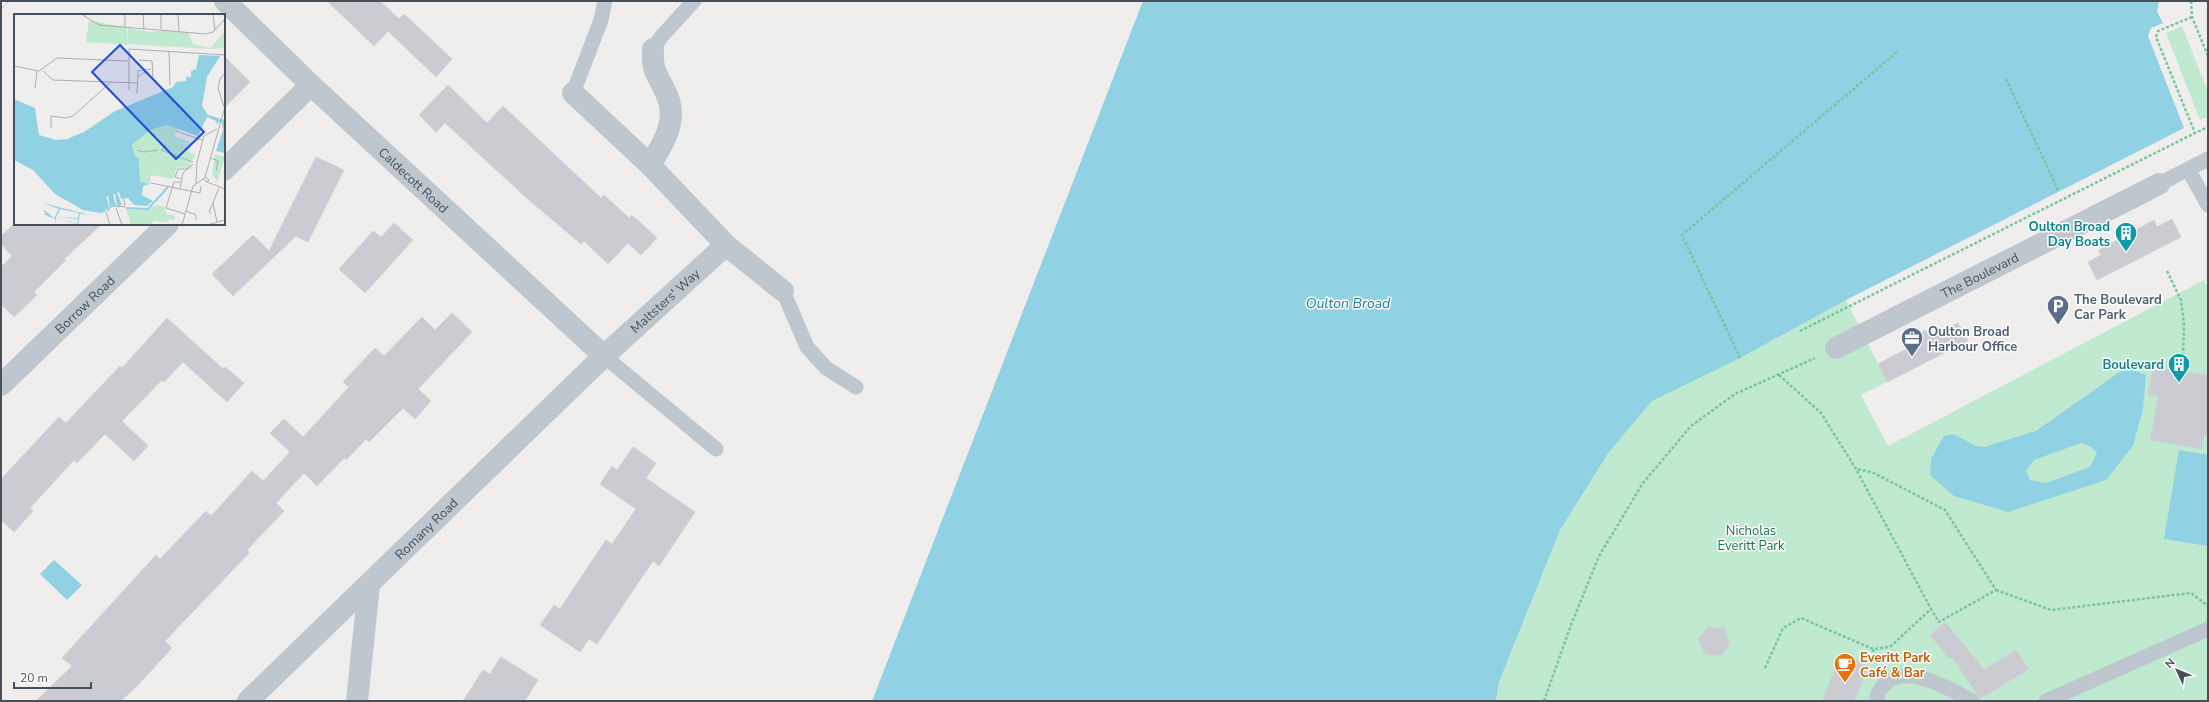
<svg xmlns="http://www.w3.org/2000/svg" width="2209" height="702" viewBox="0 0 2209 702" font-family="'Nunito Sans',sans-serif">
	<rect width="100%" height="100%" fill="#f0eded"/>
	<!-- green -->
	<path fill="#bfead0" d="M 2182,26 L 2208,92 L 2208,117 L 2200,120 L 2166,33 Z
		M 2204,280 L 2208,287 L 2208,701 L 1496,701 L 1499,682 L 1560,530 L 1609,452 L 1652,401 L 1846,300 L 1887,382 L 1861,395 L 1888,446 Z"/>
	<!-- water -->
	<path fill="#90d1e3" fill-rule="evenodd" d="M 1143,1 L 2159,1 L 2157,12 L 2163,23 L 2151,28 L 2148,36 L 2184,128 L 1846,300 L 1740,358 L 1652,401 L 1609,452 L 1560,530 L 1499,682 L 1496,701 L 872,701 Z
		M 2131,369 L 2146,375 L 2143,409 L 2133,446 L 2106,480 L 2008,512 L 1954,496 L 1930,475 L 1931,459 L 1944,436 L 1953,434 L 1976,446 L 1984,447 L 2036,431 L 2121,371 ZM 2081,443 L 2091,447 L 2097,453 L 2090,467 L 2046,483 L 2030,480 L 2026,470 L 2034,460 Z
		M 2179,450 L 2208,455 L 2208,546 L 2164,539 Z
		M 54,560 L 82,585 L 67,600 L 40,574 Z"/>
	<!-- building -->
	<path fill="#caccd2" stroke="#d2d4d8" d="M 327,1 L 380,1 L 399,19 L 404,14 L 452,59 L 436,77 L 388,31 L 391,28 L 374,46 Z
		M 224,56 L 250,82 L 224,108 Z
		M 448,85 L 487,123 L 503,106 L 601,198 L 604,195 L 629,218 L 632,215 L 657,238 L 641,255 L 628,243 L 608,264 L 584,241 L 581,244 L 530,201 L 445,123 L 436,132 L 419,115 Z
		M 316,157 L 344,170 L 308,242 L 296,236 L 233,296 L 212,274 L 253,235 L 269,251 Z
		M 2172,219 L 2181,237 L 2097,280 L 2088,262 L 2101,255 L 2099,250 L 2154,220 L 2157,227 Z
		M 394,223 L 413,240 L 365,293 L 339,269 L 373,231 L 381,237 Z
		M 14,224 L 102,224 L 64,259 L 66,260 L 34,292 L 37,295 L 14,317 L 1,304 L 1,267 L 12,256 L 1,244 L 1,236 Z
		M 452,313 L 472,332 L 418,389 L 431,401 L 415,419 L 403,408 L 369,442 L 366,439 L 346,460 L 344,458 L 317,486 L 304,473 L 276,503 L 284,511 L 247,550 L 249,553 L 165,641 L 172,648 L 137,686 L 121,701 L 36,701 L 72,666 L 62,658 L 156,555 L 160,559 L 206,511 L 211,516 L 252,471 L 263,481 L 290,452 L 270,433 L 284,419 L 303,437 L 349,387 L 343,382 L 375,348 L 384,356 L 422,317 L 435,330 Z
		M 167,318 L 223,369 L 225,367 L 244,383 L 227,402 L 183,362 L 164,382 L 162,380 L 122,421 L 148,446 L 134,461 L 105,434 L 77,463 L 74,460 L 30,508 L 33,511 L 14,532 L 1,520 L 1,479 L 59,417 L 66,423 L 120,366 L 122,368 Z
		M 1958,323 L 1968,341 L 1887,382 L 1878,364 L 1912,346 L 1909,339 L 1926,330 L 1930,337 Z
		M 2153,366 L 2208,375 L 2208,436 L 2204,436 L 2202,449 L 2150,440 L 2158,397 L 2148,395 Z
		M 633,447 L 656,463 L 646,478 L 695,512 L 659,566 L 653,561 L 597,644 L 589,639 L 580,652 L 540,625 L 554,605 L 560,609 L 606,540 L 612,544 L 636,509 L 600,484 L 612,466 L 617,470 Z
		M 1945,622 L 1984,669 L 2016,650 L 2029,669 L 1980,699 L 1952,657 L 1949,659 L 1930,635 Z
		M 1708,627 L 1724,628 L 1730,643 L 1721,656 L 1705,654 L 1698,639 Z
		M 1841,654 L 1869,666 L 1854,701 L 1822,701 Z
		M 501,657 L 538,680 L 525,701 L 463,701 L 483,670 L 490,674 Z"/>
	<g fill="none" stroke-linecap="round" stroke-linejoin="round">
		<!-- path -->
		<path stroke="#7ac5a1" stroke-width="2.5" stroke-dasharray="3 2" stroke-linecap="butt" d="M 2191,1 L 2192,17 L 2208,56
			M 2192,17 L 2158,31 L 2156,37 L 2195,133 L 2208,127
			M 2006,79 L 2059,192
			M 2167,271 L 2181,300 L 2184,325 L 2183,356
			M 1800,331 L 2195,133
			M 1740,358 L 1682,235 L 1897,52
			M 1779,375 L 1821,413 L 1856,469 L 1931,609
			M 1996,590 L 2051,610 L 2191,593 L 2208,606
			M 1873,649 L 1876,664
			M 1765,668 L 1783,628 L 1801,618 L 1873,649 L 1890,647 L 1931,609 L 1939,622 L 1996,590 L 1945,510 L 1872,472 L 1856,469
			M 1544,701 L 1571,625 L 1599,556 L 1643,483 L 1691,426 L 1735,394 L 1815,358"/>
		<!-- service -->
		<path stroke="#bfc7ce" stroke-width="15" d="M 653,49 L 661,37 L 694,1
			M 573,93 L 601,20 L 605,1
			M 2188,169 L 2208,205
			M 2159,184 L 2208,159
			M 783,291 L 807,347 L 826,368 L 856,387
			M 604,356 L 716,449
			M 1877,701 C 1877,693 1879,691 1884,685 C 1904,662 1951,689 1972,701
			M 2046,701 L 2208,629"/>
		<!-- pedestrian -->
		<path stroke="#bfc7ce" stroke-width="22" id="s1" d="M 1836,348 L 2159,184"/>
		<!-- minor -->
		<g stroke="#bfc7ce" stroke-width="22">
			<path id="s2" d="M 225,1 L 311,85 L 604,356"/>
			<path d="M 573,93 L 650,165 L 726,245 L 783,291"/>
			<path d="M 650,165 C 664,143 679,119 666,93 C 657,73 652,73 653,49"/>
			<path d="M 224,170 L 311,85"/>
			<path id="s3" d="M 1,385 L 168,224"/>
			<path id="s4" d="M 248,701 L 604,356 L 726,245"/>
			<path d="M 357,701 L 369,585"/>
		</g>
		<!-- rail casing -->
		<g stroke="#b0b3b7" stroke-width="4.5">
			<path id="rail" d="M 1,6 L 6,1"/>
		</g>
		<!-- rail -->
		<use href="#rail" stroke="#fff" stroke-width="3" stroke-dasharray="9" stroke-linecap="butt"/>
	</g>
	<!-- icons -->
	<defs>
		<g id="building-pin" transform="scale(1.15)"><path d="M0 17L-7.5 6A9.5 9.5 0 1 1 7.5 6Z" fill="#0f9aa8" stroke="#fff"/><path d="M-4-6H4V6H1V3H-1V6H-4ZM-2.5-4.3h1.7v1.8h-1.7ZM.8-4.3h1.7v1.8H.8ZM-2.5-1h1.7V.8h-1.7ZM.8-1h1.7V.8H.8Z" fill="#fff"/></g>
		<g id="parking-pin" transform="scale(1.15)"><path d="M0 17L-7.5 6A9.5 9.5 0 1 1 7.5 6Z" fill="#5c6f8a" stroke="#fff"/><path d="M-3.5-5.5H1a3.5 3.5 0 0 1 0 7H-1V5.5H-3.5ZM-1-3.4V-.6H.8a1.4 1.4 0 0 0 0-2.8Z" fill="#fff"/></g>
		<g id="office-pin" transform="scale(1.15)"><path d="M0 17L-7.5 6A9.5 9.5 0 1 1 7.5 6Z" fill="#5c6f8a" stroke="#fff"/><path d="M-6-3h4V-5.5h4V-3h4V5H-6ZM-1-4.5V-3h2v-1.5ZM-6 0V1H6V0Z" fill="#fff"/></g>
		<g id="cafe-pin" transform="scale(1.15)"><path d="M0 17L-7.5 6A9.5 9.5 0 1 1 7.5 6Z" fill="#e8710a" stroke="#fff"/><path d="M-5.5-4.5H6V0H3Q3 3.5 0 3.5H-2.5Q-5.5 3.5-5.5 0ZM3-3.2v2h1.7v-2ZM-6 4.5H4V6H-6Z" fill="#fff"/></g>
	</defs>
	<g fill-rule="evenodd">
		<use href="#building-pin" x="2126" y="233"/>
		<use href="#parking-pin" x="2058" y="306"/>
		<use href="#office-pin" x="1912" y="338"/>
		<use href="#building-pin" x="2179" y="364"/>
		<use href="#cafe-pin" x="1845" y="664"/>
	</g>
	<g text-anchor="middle" stroke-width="3" stroke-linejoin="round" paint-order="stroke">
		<!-- street labels -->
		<g font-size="13" fill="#475059" stroke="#fff">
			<text dy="5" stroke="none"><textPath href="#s2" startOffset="260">Caldecott Road</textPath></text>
			<text dy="5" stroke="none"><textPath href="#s1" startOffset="161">The Boulevard</textPath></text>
			<text dy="5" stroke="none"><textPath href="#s4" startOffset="578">Maltsters' Way</textPath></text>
			<text dy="5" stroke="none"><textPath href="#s3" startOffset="116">Borrow Road</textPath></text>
			<text dy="5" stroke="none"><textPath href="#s4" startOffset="248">Romany Road</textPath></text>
		</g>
		<!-- culture labels -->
		<g font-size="13" font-weight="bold" fill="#0d838f" stroke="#fff" text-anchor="end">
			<text x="2110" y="231">Oulton Broad<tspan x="2110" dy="15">Day Boats</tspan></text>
			<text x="2164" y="369">Boulevard</text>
		</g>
		<!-- service labels -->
		<g font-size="13" font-weight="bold" fill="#4e5e75" stroke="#fff" text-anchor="start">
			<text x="2074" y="304">The Boulevard<tspan x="2074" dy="15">Car Park</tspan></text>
			<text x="1928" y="336">Oulton Broad<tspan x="1928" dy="15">Harbour Office</tspan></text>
		</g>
		<!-- park labels -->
		<g font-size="13" fill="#1f734a" stroke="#fff">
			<text x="1751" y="535">Nicholas<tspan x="1751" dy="15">Everitt Park</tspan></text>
		</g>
		<!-- food labels -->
		<g font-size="13" font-weight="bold" fill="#c56008" stroke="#fff" text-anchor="start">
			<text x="1860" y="662">Everitt Park<tspan x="1860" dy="15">Café &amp; Bar</tspan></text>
		</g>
		<!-- water labels -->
		<g font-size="14" font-style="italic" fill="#197e9a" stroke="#fff">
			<text x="1348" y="308">Oulton Broad</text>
		</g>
	</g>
	<!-- overview -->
	<g transform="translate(14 14)">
		<rect width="211" height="211" fill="#f0eded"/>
		<path d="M 75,6 L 113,14 L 114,31 L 72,28 ZM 114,14 L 136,18 L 151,16 L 174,19 L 179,30 L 197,34 L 211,17 L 211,34 L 197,35 L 114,30 ZM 153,111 L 164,115 L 160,122 L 179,129 L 174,138 L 182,141 L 176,149 L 179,155 L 163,153 L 159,165 L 137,161 L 136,170 L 126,168 L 125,144 L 121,142 L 118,131 L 136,116 ZM 201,140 L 211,143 L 203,168 L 198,159 ZM 143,191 L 151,193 L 152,200 L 161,202 L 160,206 L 155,205 L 154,208 L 139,207 L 138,211 L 117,211 L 112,195 L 133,196 Z" fill="#bfead0"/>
		<path d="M 185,41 L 206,42 L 193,63 L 188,92 L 194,101 L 211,106 L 211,139 L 202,137 L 209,116 L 208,109 L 204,108 L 203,111 L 202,107 L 193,103 L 184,122 L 153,111 L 136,116 L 118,131 L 121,142 L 125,144 L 126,168 L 136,170 L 129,172 L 128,181 L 139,187 L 133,192 L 120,191 L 114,184 L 107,185 L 105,178 L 103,179 L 108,191 L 103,192 L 101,180 L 99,181 L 102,192 L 96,194 L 94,182 L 92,182 L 96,196 L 93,197 L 92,193 L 91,198 L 86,199 L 69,196 L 41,180 L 19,156 L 0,146 L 0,85 L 21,94 L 25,121 L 42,126 L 53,125 L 70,118 L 101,97 L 159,73 L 162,68 L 172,67 L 172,63 L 177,63 L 177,57 L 182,55 ZM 29,189 L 72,200 L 92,201 L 66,200 L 65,205 L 74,210 L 65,205 L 64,211 L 47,205 L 63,210 L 64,205 L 43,203 L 64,204 L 65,199 L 46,195 L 45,198 L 42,203 L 41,211 L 41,205 L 29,200 L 32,200 L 29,195 L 40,204 L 45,195 Z" fill="#90d1e3"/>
		<path fill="none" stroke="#90d1e3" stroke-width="2" d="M 112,194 L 134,195 L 154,173"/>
		<path fill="none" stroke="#acaeb2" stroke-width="1" d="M 67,0 L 85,11 L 192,20 L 199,18 L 211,5M 111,0 L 111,13M 129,0 L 130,16M 147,0 L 147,15M 164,0 L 165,17M 199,0 L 201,16M 155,37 L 156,71M 125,46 L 138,47 L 139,65M 0,52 L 25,57 L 43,44 L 114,47M 29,57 L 39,66 L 124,69M 124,63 L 129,59 L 135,58M 21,74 L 23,57M 115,76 L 115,35 L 211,41M 123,80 L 124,57 L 137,55M 210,93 L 204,74 L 206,65 L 211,59M 37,114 L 37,102 L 52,104 L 59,102 L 97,68M 162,117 L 188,126M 123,136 L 130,138 L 144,136M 147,136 L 179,148M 148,137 L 151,131 L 154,138M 197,144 L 204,147 L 202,157M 191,163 L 211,93M 167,165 L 161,163 L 164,155 L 174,155M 166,168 L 160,168 L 152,194 L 171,200M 193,168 L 211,175M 137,169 L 186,179 L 187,172M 182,170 L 183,148 L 190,122 L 203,115M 166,174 L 169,159 L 179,150M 199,189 L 203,208M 101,192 L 111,193 L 110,185M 102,194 L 108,211M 172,197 L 182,201 L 182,206M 92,198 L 96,211M 197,200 L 195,198 L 205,174M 168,211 L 179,172 L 192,163 L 195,166 L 192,168 L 190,165M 193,211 L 211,206"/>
		<path fill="#1d4ed8" fill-opacity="0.15" stroke="#1d4ed8" stroke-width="2" d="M 106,31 L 190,118 L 162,145 L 78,58 Z"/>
		<rect width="211" height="211" fill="none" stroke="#475059" stroke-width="2"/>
	</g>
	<!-- border -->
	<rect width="2209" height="702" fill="none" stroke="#475059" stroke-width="4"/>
	<!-- north arrow -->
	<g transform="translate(2177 670) rotate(314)" stroke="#ffffff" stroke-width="3" paint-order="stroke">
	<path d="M0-3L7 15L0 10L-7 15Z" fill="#475059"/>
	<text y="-6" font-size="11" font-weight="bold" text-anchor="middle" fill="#475059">N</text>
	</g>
	<!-- scale -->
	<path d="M14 682v6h77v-6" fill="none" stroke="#475059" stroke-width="2"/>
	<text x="20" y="682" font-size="12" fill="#475059" stroke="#ffffff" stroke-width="3" paint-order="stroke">20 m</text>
</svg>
